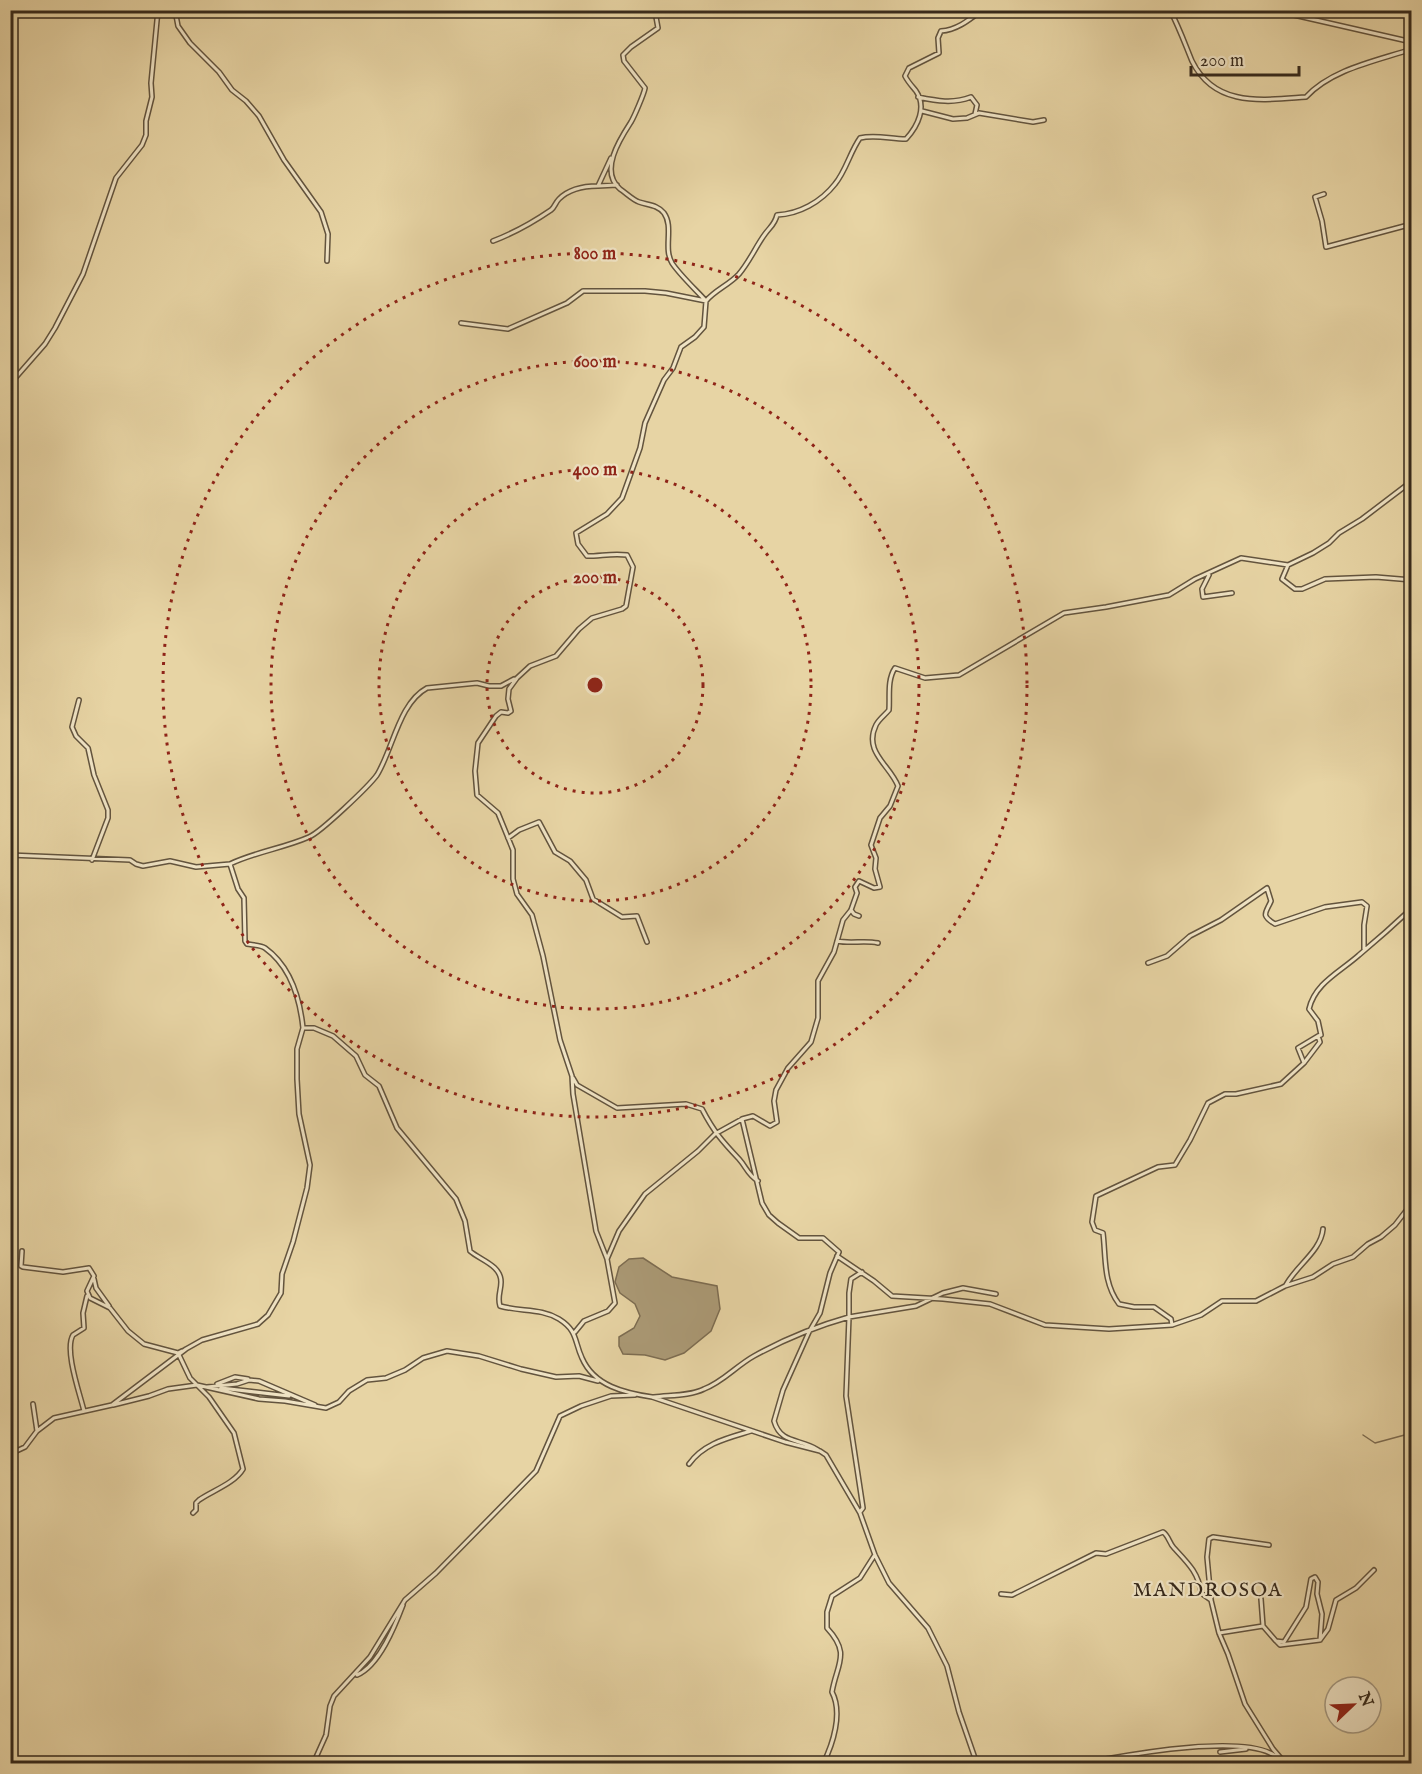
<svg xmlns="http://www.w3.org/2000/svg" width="1422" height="1774" viewBox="0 0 1422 1774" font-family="'IM FELL English',serif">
	<rect width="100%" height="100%" fill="#e7d4a4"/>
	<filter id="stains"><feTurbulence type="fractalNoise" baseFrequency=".00333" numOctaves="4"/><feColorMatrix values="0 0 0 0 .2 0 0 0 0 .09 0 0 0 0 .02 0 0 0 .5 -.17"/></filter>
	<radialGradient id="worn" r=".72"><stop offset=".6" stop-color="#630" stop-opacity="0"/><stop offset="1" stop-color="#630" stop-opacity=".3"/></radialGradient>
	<!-- water -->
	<path fill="#ab9a76" stroke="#7d6d52" stroke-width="1.5" d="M 643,1258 L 672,1277 L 717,1286 L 720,1309 L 711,1331 L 684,1353 L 665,1360 L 645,1355 L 623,1354 L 619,1346 L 619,1337 L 634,1328 L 640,1316 L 635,1304 L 620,1293 L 615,1282 L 619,1267 L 629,1259 Z"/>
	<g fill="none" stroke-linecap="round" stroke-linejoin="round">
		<!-- stream -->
		<path stroke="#7d6d52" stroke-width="1.5" d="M 1363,1435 L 1375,1443 L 1412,1433"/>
		<!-- street casing -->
		<g stroke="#63543e" stroke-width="6">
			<path id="street" d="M 175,10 L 178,26 L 190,43 L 219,72 L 232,90 L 246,101 L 259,116 L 284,160 L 321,212 L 328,234 L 327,261
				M 1170,10 C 1179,27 1185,44 1192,61 C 1215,108 1263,100 1306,97 C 1332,69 1376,61 1412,49
				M 1272,10 L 1412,42
				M 918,97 C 937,101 953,104 971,97 L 977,105 L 975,114
				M 922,111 L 953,119 L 967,118 L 979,113 L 1033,122 L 1044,120
				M 598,186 L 617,185
				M 1324,194 L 1315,197 L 1322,221 L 1326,247 L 1412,224
				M 493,241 C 514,233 532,223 551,210 C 555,207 555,203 559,199 C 569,189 584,186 598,186 L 611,158
				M 461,323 L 508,329 L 567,303 L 583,291 L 645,291 L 666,293 L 706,301 C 715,290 729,285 739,274 C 750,261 756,246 765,234 C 771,226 775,224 777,215 C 799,214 821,202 835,184 C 846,171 850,152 860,138 C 875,134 890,139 906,139 C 918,126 927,107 916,91 C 912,86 908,82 905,76 L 909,68 L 939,53 L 938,38 L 941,31 C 957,30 969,20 982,10
				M 10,384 L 45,344 L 55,328 L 83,274 L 116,178 L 142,145 L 146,135 L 146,121 L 152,97 L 151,83 L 158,10
				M 1288,565 L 1282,579 L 1295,589 L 1302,589 L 1325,579 L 1376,577 L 1412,580
				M 1209,575 L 1202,589 L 1203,597 L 1232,593
				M 79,700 L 72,727 L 76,736 L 88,748 L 94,775 L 108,810 L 108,818 L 92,860
				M 508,838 L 519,830 L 539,822 L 555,852 L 570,861 L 586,880 L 593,899 L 622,917 L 637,916 L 647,942
				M 10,855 L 130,860 L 136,864 L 143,866 L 170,861 L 196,867 L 230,864 L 238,889 L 244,898 L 245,941 L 247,944 C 252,945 261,945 265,948 C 290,966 300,999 303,1028
				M 230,864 C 255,852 284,848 309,837 C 321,832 369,786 377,775 C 393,749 399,703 427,688 L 477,683 L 489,686 L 501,686 L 514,679
				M 851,910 L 854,914 L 859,916
				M 837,941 C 851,944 864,940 878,943
				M 1148,963 L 1167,956 L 1190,936 L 1221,920 L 1267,888 L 1271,901 C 1266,913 1260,915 1275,924 L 1325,907 L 1362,902 L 1367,906 L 1364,925 L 1364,949
				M 1304,1063 L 1298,1048 L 1318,1036
				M 573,1078 L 577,1085 L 617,1108 L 686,1104 L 702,1109 C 714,1132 722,1141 739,1159 C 747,1168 747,1174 758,1181
				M 742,1119 L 762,1203 L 769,1215 L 778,1223 L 799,1238 L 823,1238 L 839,1252 L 830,1273 L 820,1313 L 809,1332 L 783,1390 L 774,1421 C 781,1445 801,1438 818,1450
				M 22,1251 L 21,1266 L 23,1267 L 63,1272 L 89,1268 L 94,1276 L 87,1291 L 90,1298 L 110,1308 L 128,1331 L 144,1344 L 178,1353 L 182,1351
				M 837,1256 L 874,1281 L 892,1296 L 943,1299 L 990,1304 L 1045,1325 L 1109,1329 L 1172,1325 L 1171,1319 L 1154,1307 L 1134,1307 L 1119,1304 C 1103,1283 1106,1258 1103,1233 L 1095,1230 L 1092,1222 L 1096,1196 L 1158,1167 L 1175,1165 L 1190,1140 L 1208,1103 L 1225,1094 L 1236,1094 L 1281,1084 L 1304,1063 L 1320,1042 L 1318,1036 L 1321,1035 L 1318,1021 L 1309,1009 C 1315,983 1340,972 1359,955 C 1377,940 1395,924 1412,908
				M 607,1259 L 596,1231 L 573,1094 L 572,1076 L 560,1040 L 543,956 L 532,915 L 517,894 L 513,879 L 513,850 L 498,813 L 477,795 L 475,771 L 478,743 L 496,716 L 501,712 L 508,713 L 511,711 L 508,699 L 509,689 L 517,678 L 530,666 L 556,656 L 579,629 L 592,618 L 622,609 L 626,606 L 633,567 L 627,555 C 613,553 601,556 587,556 L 578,544 L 576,533 L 607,514 L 622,498 L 640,448 L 645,423 L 664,380 L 673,368 L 681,347 L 695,337 L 704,327 L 706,301 C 696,290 679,274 672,263 C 663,248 674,227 664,213 C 658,205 648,205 639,202 C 633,200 626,193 620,189 C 599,171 620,139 631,122 C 634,117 644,94 645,88 L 624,61 L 623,55 L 631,47 L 658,28 L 656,17 L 651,10
				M 94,1279 L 96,1288 L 109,1306
				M 1286,1285 C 1296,1266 1321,1251 1323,1229
				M 1172,1325 L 1201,1315 L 1222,1301 L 1256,1301 L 1285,1286 L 1313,1277 L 1333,1264 L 1353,1257 L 1368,1244 L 1381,1237 L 1395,1225 L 1412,1203
				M 575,1332 L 584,1321 L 608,1311 L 615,1303 L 607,1259 L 619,1231 L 645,1194 L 698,1151 L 715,1134 L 742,1119 L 753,1116 L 770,1126 L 777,1122 L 774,1101 L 776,1090 L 788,1068 L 811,1042 L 818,1018 L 818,981 L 834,952 L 843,920 L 851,910 L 857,893 L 855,887 L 859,881 L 874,888 L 880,887 L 875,869 L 876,858 L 871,845 L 880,818 L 890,806 L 898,786 C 890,765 863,752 876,725 C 879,719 885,715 889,710 C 890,696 887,680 895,668 L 925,678 L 959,675 L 1064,613 L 1106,607 L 1169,595 L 1195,579 L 1241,558 L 1288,565 L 1313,553 L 1329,543 L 1339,533 L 1362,519 L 1412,481
				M 179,1355 L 190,1378 L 209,1397 L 234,1433 L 243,1469 C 235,1483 212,1491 199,1500 L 196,1503 L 196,1510 L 193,1513
				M 217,1384 L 235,1377 L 248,1379
				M 207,1387 L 237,1384 L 249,1380 L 259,1381 L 315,1405
				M 220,1390 L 221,1388 L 289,1396
				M 654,1397 C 670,1395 690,1396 704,1389 C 723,1382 736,1366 754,1356 C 783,1340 817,1326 849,1317 L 849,1293 L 851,1279 L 862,1272
				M 33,1404 L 37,1431
				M 113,1405 L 149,1396 L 168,1389 L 197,1385 L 259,1399 L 285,1401 L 326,1408 L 339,1402 L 349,1391 L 367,1380 L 386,1378 L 405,1370 L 423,1358 L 447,1351 L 479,1356 L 521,1369 L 556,1377 L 579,1376 L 598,1381
				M 84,1411 C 80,1394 64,1350 73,1335 L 84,1328 L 83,1313 L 87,1296
				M 10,1454 L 25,1447 L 37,1431 L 54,1418 L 112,1405 L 186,1349 L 202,1340 L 258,1324 L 268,1315 L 281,1293 L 282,1274 L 293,1242 L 307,1188 L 310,1165 L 299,1114 L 297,1079 L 297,1049 L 303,1028 L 314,1028 L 333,1036 L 356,1056 L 365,1075 L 379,1086 L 397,1128 L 456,1199 L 465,1221 L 470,1251 C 480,1260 501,1265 501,1282 C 501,1291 497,1297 500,1306 C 521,1312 541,1308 559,1319 C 578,1331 574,1341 582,1358 C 594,1386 625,1393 652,1397 L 785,1442 L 820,1451 L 826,1455 L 860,1513 L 875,1555 L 889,1583 L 928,1628 L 947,1666 L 959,1712 L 977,1764
				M 689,1464 C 704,1443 728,1438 751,1431
				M 860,1512 L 863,1508 L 860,1488 L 846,1396 L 849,1317 L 916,1306 L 943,1293 L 963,1288 L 996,1294
				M 1269,1545 L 1213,1537 L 1209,1539 L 1207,1557 L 1211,1600 L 1219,1633 L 1228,1654 L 1245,1704 L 1273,1749 L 1285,1763
				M 1001,1594 L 1012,1595 L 1096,1553 L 1106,1554 L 1163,1532 C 1169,1536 1169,1543 1174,1548 C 1187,1562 1199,1573 1201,1593 L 1211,1600
				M 1261,1599 L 1263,1626
				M 1219,1633 L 1263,1626 L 1276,1641 L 1284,1642 L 1306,1607 L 1311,1579 L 1315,1577 L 1318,1582 L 1317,1594 L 1322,1614 L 1320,1640 L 1328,1629 L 1336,1600 L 1356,1588 L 1374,1570
				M 1277,1642 L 1280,1645 L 1320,1640
				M 357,1675 C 379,1666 395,1626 403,1605
				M 1220,1752 L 1246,1749
				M 313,1764 L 326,1735 L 330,1706 L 334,1696 L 370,1657 L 405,1600 L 436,1573 L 536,1471 L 560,1416 L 581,1406 L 611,1396 L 635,1395
				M 823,1764 C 833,1744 843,1713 832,1692 C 837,1663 851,1654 827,1628 L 827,1612 L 832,1596 L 860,1578 L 874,1556
				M 1103,1764 L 1106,1759 C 1144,1752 1236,1737 1270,1753 C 1274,1754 1278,1758 1281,1761"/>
		</g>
		<!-- street -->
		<use href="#street" stroke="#efe3c4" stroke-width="3"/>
	</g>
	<!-- distance rings -->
	<g fill="none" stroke="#8f2418" stroke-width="3" stroke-dasharray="3 6">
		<circle cx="595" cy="685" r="108"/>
		<circle cx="595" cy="685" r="216"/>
		<circle cx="595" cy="685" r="324"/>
		<circle cx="595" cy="685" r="432"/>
	</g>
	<g text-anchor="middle" stroke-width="4.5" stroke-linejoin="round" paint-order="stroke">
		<!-- neighbourhood labels -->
		<g font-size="20" letter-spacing="1.5" fill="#372a1c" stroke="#efe3c4">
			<text x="1208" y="1596">MANDROSOA</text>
		</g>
	</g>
	<circle cx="595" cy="685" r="9" fill="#8f2418" stroke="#efe3c4" stroke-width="3"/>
	<g font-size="18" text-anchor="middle" font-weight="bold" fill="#8f2418" stroke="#efe3c4" stroke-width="4.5" stroke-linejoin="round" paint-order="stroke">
		<text x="595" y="259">800 m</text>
		<text x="595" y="367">600 m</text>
		<text x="595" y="475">400 m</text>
		<text x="595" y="583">200 m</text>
	</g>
	<!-- margin -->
	<rect width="1422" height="1774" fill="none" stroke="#e7d4a4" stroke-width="36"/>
	<rect x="12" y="12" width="1398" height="1750" fill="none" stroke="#372a1c" stroke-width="3"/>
	<rect x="18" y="18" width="1386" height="1738" fill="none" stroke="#372a1c" stroke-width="1.5"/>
	<!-- north arrow -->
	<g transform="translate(1353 1705) rotate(67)"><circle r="28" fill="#efe3c4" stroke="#a59981" stroke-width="1.5"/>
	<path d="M0-4.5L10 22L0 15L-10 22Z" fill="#8f2418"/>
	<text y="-9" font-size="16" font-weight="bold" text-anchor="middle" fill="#372a1c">N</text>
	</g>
	<!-- scale -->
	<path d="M1191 66v9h108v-9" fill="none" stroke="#372a1c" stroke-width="3"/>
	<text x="1200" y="66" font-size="18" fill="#372a1c" stroke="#efe3c4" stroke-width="4.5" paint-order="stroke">200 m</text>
	<rect width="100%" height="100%" filter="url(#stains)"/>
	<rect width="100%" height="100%" fill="url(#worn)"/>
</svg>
